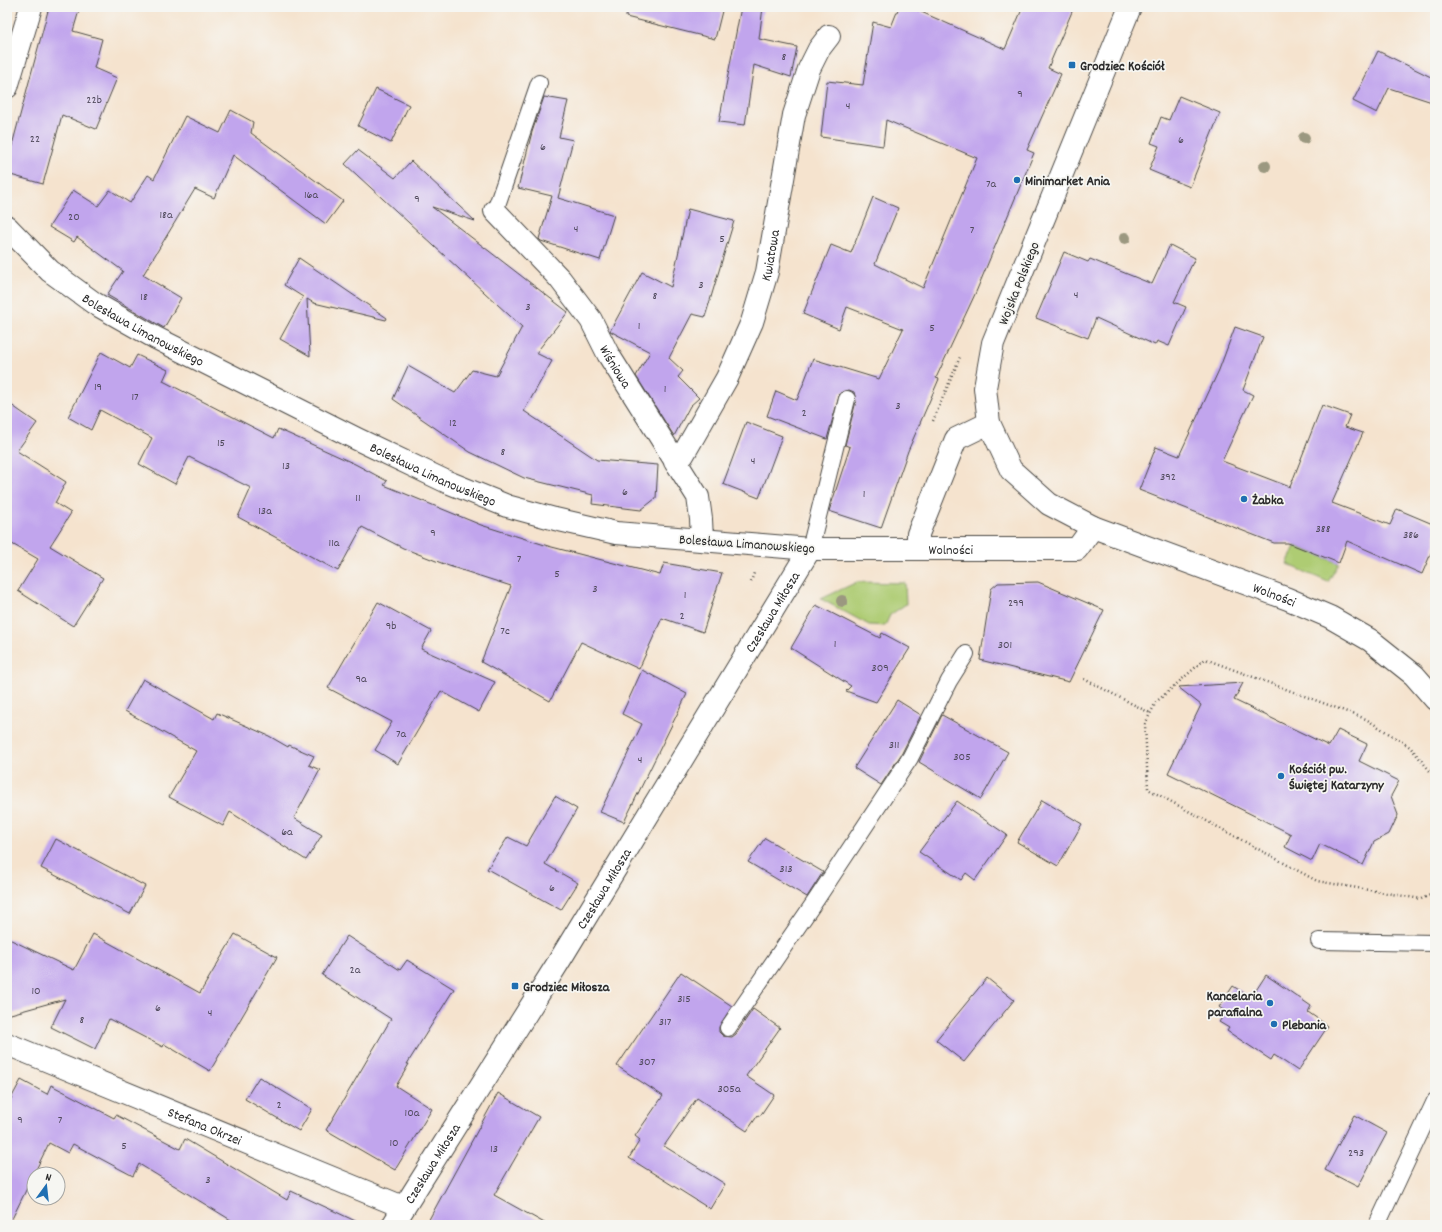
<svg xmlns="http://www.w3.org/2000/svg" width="1442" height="1232" viewBox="0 0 1442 1232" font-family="Dekko,sans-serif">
	<rect width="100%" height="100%" fill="#f6f6f2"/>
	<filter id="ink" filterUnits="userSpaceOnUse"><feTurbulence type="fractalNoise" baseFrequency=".025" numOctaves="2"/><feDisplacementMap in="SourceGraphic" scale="8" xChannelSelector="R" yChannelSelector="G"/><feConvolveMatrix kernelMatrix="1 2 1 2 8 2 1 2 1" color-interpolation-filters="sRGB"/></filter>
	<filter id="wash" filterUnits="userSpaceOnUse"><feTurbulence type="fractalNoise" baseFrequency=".012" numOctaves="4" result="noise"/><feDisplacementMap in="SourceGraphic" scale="16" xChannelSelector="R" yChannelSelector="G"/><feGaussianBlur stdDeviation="0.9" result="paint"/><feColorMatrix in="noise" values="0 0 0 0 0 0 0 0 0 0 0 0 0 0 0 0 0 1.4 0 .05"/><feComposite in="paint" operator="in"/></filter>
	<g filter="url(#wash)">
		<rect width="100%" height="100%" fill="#f5e3ce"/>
		<!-- green -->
		<path fill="#aecc73" stroke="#6c7c4f" d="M 1295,546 L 1339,563 L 1328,582 L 1287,564 Z
			M 857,582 L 905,583 L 906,604 L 890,615 L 885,626 L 869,625 L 821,599 Z"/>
		<g id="blocks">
			<!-- building -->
			<path fill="#c1a5ed" d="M 49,7 L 80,7 L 73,31 L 102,39 L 94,68 L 117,78 L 96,129 L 62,115 L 43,184 L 7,174 L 7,164 Z
				M 627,7 L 723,7 L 715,39 L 626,17 Z
				M 741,7 L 763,7 L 759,39 L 797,47 L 791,77 L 754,65 L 745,125 L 719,122 Z
				M 899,7 L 910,7 L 1005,49 L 1023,7 L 1074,7 L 1048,68 L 1061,74 L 1027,150 L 1034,153 L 976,292 L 936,378 L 939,379 L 908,451 L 881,528 L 829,511 L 850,447 L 845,445 L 856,401 L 854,392 L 849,390 L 840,393 L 827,439 L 767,416 L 776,391 L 797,400 L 813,359 L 879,379 L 903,329 L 847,307 L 839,329 L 803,314 L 831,245 L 851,253 L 873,197 L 898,208 L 875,264 L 923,288 L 977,158 L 886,120 L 883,146 L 821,137 L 827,81 L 863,85 L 873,22 L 891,27 Z
				M 1378,51 L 1435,79 L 1435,103 L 1389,88 L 1377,113 L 1353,101 Z
				M 376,89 L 409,105 L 391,143 L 358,126 Z
				M 1179,96 L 1220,113 L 1190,187 L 1149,170 L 1159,146 L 1151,143 L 1161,117 L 1169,120 Z
				M 544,97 L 568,101 L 559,137 L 573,140 L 558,198 L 614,215 L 600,260 L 541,241 L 539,239 L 552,196 L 518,188 L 532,132 Z
				M 231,110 L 253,122 L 251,133 L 343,201 L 326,224 L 233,155 L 214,198 L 195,189 L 143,275 L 181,298 L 164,328 L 107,295 L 123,271 L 77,237 L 74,242 L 49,227 L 73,190 L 98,206 L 110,190 L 130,203 L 148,175 L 154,179 L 185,116 L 220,133 Z
				M 358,150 L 395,178 L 411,161 L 475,221 L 432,207 L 568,312 L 536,353 L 552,361 L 524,411 L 597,460 L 658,465 L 656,498 L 641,510 L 592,504 L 593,495 L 524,478 L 470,452 L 393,399 L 408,366 L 455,393 L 472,370 L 496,376 L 522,327 L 345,164 Z
				M 688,209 L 734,221 L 705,317 L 692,314 L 669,358 L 683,371 L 678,377 L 699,398 L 690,406 L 674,436 L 636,376 L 650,352 L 610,331 L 642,272 L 671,287 Z
				M 1170,245 L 1195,258 L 1174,302 L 1186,307 L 1169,346 L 1157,341 L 1155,345 L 1096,318 L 1088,338 L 1036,318 L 1064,252 L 1088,262 L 1090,259 L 1152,284 Z
				M 299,258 L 387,318 L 386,320 L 314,303 L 307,299 L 310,356 L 280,339 L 303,297 L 284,285 Z
				M 1235,327 L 1263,337 L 1243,390 L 1253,395 L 1222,461 L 1290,487 L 1322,405 L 1350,415 L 1345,427 L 1363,433 L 1332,503 L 1390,525 L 1397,509 L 1435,525 L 1435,544 L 1422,574 L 1347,541 L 1339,563 L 1288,543 L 1274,543 L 1139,490 L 1156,447 L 1179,456 L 1219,370 Z
				M 101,352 L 130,368 L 137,355 L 168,370 L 163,381 L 274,438 L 278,429 L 355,464 L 387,481 L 384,485 L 481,525 L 548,546 L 660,575 L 664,563 L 722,573 L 703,632 L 662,618 L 639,669 L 581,642 L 550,701 L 481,662 L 511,586 L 449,566 L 403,548 L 362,527 L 338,571 L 238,517 L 251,488 L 189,457 L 175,484 L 139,464 L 152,438 L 100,410 L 91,430 L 68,417 Z
				M 7,402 L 37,423 L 17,451 L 66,482 L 55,503 L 71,513 L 50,546 L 103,578 L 73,626 L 18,591 L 38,559 L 7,541 Z
				M 746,422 L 782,436 L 759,498 L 723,484 Z
				M 1038,582 L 1104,610 L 1069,682 L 980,660 L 991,589 L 998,583 Z
				M 378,602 L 431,631 L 421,649 L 495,682 L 479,712 L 441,691 L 398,764 L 375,750 L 392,722 L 328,688 Z
				M 816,605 L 880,638 L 882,633 L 910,648 L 876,702 L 846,691 L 851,686 L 791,648 Z
				M 642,670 L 687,694 L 624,822 L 600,812 L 642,724 L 622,714 Z
				M 143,679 L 214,719 L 217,713 L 269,736 L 288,747 L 289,745 L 314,756 L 309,765 L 320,770 L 294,818 L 322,835 L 306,860 L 230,812 L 223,826 L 169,797 L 196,751 L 125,711 Z
				M 1243,683 L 1234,700 L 1329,746 L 1338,730 L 1367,744 L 1359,761 L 1399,781 L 1391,796 L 1398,815 L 1389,834 L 1374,842 L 1363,865 L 1320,844 L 1312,861 L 1285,847 L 1291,834 L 1168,773 L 1201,705 L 1178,687 Z
				M 897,700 L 921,715 L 902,753 L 881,785 L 854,768 Z
				M 942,715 L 1008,752 L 981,799 L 919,762 Z
				M 555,796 L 577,809 L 545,864 L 578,883 L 561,910 L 487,869 L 508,837 L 526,846 Z
				M 1042,800 L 1082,824 L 1058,866 L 1017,842 Z
				M 957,801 L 1007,835 L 975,880 L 966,873 L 961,880 L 919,852 Z
				M 765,838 L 823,872 L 807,897 L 748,862 Z
				M 56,839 L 145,886 L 130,914 L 41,868 Z
				M 93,934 L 200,993 L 235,934 L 277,957 L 210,1071 L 164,1044 L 163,1047 L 109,1019 L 95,1049 L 51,1027 L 65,999 L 7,1015 L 7,938 L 74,970 Z
				M 347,936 L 400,970 L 407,960 L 454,989 L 407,1064 L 409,1064 L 396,1086 L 432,1109 L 395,1170 L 326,1130 L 391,1019 L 322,975 Z
				M 681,972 L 732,1006 L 719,1027 L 719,1032 L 723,1036 L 732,1037 L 736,1034 L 753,1009 L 780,1028 L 746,1076 L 774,1095 L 760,1116 L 758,1115 L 747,1131 L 697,1098 L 664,1146 L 725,1184 L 710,1209 L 629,1158 L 640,1140 L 635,1136 L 663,1096 L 617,1066 Z
				M 1266,975 L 1311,1006 L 1308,1012 L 1328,1026 L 1298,1071 L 1274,1055 L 1271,1060 L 1227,1031 L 1229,1028 L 1219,1022 L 1226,1012 L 1219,1007 L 1233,986 L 1251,998 Z
				M 987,978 L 1014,1000 L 964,1062 L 936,1040 Z
				M 259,1077 L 312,1109 L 299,1131 L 245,1099 Z
				M 21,1080 L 47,1094 L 51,1085 L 114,1118 L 116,1115 L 180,1149 L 185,1139 L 287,1200 L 291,1191 L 364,1225 L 239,1225 L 139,1164 L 133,1176 L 73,1144 L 68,1153 L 49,1143 L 9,1225 L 7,1225 L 7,1106 Z
				M 498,1093 L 539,1117 L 494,1195 L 548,1225 L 426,1225 Z
				M 1354,1115 L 1387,1133 L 1358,1187 L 1325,1170 Z"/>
		</g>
	</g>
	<g filter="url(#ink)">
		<use href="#blocks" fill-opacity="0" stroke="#494743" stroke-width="1"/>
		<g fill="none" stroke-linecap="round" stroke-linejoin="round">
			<!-- lane casing -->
			<g stroke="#494743" stroke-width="18">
				<path id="lane" d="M 495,211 L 539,83
					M 810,549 L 847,399
					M 1319,941 L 1435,943
					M 728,1028 L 816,900 L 910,758 L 949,681 L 966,654
					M 1377,1225 L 1435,1101"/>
			</g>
			<!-- street casing -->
			<g stroke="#494743" stroke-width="24">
				<g id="street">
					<path d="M 7,87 L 31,7"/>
					<path id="s1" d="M 495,211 L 560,279 L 591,320 L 608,354 L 698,497 L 701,519 L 702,540"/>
					<path id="s2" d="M 7,227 L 50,271 L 94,303 L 156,338 L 357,439 L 445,481 L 507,506 L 555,519 L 616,533 L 810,549"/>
					<path id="s3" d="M 675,462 L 683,455 L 727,378 L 752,322 L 767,272 L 794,115 L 809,69 L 819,49 L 829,36"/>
					<path id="s4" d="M 7,1044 L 403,1207"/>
				</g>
			</g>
			<!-- secondary casing -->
			<g stroke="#494743" stroke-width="24">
				<g id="secondary">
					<path id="s5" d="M 1130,7 L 993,343 L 985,388 L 989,423 L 1011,470 L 1049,504 L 1093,527 L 1288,599 L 1330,617 L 1370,640 L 1414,675 L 1435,699"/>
					<path d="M 918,549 L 918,534 L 956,439 L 989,423"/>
					<path id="s6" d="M 393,1225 L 558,963 L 810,549 L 1077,549 L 1093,527"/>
				</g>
			</g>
			<!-- path -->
			<path stroke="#494743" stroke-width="2.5" stroke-dasharray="1 3" stroke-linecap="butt" d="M 933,421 L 960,357
				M 751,582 L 754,573
				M 1084,679 L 1150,713
				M 1435,777 L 1410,747 L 1366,719 L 1205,659 L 1156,702 L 1145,724 L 1148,789 L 1317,881 L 1421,899 L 1435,893"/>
			<!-- lane -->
			<use href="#lane" stroke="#fff" stroke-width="16"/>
			<!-- street -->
			<use href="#street" stroke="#fff" stroke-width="22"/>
			<!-- secondary -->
			<use href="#secondary" stroke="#fff" stroke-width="22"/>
		</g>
		<!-- trees -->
		<g fill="#9b9880">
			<circle cx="1304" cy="138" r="6"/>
			<circle cx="1265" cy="166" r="6"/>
			<circle cx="1125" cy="238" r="6"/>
			<circle cx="842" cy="601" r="6"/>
		</g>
	</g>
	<!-- markers -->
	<g fill="#1f6fb2" stroke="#f6f6f2" stroke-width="1.5">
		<rect x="1068" y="61" width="8" height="8" rx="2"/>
		<circle cx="1017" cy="180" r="4"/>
		<circle cx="1244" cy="499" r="4"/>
		<circle cx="1281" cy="776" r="4"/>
		<rect x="511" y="982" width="8" height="8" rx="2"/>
		<circle cx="1270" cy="1003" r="4"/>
		<circle cx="1274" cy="1024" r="4"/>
	</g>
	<g text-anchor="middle" stroke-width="3.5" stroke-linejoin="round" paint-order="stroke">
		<!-- number labels -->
		<g font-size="12" fill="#504a5c">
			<text x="784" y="60">8</text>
			<text x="1020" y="97">9</text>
			<text x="94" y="103">22b</text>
			<text x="848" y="109">4</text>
			<text x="35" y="142">22</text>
			<text x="1181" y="143">6</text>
			<text x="543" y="150">6</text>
			<text x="991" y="187">7a</text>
			<text x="311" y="198">16a</text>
			<text x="417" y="202">9</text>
			<text x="166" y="218">18a</text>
			<text x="74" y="220">20</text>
			<text x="576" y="232">4</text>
			<text x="972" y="233">7</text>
			<text x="722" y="242">5</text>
			<text x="701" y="288">3</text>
			<text x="1076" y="298">4</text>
			<text x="655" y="299">8</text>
			<text x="144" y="300">18</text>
			<text x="528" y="310">3</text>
			<text x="639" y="329">1</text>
			<text x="932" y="331">5</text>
			<text x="98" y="390">19</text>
			<text x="665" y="392">1</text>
			<text x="135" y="400">17</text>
			<text x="898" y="409">3</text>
			<text x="804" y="416">2</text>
			<text x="453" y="426">12</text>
			<text x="221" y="446">15</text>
			<text x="503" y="455">8</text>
			<text x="753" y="464">4</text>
			<text x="286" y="469">13</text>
			<text x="1168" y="480">392</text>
			<text x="625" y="495">6</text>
			<text x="864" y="497">1</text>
			<text x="358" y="501">11</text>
			<text x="265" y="514">13a</text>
			<text x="1323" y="532">388</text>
			<text x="433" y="536">9</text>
			<text x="1411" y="538">386</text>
			<text x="334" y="546">11a</text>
			<text x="519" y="562">7</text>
			<text x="557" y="577">5</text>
			<text x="595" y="592">3</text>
			<text x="685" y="598">1</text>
			<text x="1016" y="606">299</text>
			<text x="682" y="619">2</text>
			<text x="391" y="629">9b</text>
			<text x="505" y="634">7c</text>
			<text x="835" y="647">1</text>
			<text x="1005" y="648">301</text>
			<text x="880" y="671">309</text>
			<text x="361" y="682">9a</text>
			<text x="401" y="737">7a</text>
			<text x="894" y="748">311</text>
			<text x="962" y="760">305</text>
			<text x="640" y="763">4</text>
			<text x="287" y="835">6a</text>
			<text x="786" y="872">313</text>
			<text x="552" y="891">6</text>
			<text x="355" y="973">2a</text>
			<text x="36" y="994">10</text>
			<text x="684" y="1002">315</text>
			<text x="158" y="1011">6</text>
			<text x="210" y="1016">4</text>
			<text x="82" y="1023">8</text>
			<text x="665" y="1025">317</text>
			<text x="647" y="1065">307</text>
			<text x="729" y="1092">305a</text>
			<text x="279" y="1108">2</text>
			<text x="412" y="1116">10a</text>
			<text x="20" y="1123">9</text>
			<text x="60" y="1123">7</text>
			<text x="394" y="1146">10</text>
			<text x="124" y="1149">5</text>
			<text x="494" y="1152">13</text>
			<text x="1356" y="1156">293</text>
			<text x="208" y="1183">3</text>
		</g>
		<!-- poi labels -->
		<g font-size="14" font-weight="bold" fill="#2b2b2b" stroke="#f6f6f2" text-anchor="start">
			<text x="1080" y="70">Grodziec Kościół</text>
			<text x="1025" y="185">Minimarket Ania</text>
			<text x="1252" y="504">Żabka</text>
			<text x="1289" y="773">Kościół pw.<tspan x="1289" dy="16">Świętej Katarzyny</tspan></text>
			<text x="523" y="991">Grodziec Miłosza</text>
			<text x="1262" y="1000" text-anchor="end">Kancelaria<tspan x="1262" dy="16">parafialna</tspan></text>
			<text x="1282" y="1029">Plebania</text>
		</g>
		<!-- street labels -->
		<g font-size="14" fill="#2b2b2b" stroke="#f6f6f2">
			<text dy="5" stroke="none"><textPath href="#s3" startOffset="230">Kwiatowa</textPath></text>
			<text transform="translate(1018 283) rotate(-68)" y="5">Wojska Polskiego</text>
			<text dy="5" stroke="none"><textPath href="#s2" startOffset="172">Bolesława Limanowskiego</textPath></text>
			<text dy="5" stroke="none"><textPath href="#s1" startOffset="198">Wiśniowa</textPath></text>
			<text dy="5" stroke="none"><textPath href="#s2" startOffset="496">Bolesława Limanowskiego</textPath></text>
			<text transform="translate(747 543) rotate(4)" y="5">Bolesława Limanowskiego</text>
			<text dy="5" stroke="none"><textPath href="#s6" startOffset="935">Wolności</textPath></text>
			<text dy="5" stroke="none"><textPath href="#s5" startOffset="790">Wolności</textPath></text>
			<text dy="5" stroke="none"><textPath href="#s6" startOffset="721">Czesława Miłosza</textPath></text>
			<text dy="5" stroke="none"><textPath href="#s6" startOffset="397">Czesława Miłosza</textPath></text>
			<text dy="5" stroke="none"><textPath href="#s4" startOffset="214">Stefana Okrzei</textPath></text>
			<text dy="5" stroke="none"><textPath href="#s6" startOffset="73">Czesława Miłosza</textPath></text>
		</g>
	</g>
	<!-- margin -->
	<rect width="1442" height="1232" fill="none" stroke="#f6f6f2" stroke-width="24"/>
	<!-- north arrow -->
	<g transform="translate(46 1186) rotate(15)"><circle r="19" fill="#f6f6f2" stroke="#a5a5a2"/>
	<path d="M0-3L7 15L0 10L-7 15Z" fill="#1f6fb2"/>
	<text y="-6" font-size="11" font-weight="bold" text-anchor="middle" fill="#2b2b2b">N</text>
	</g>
</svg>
